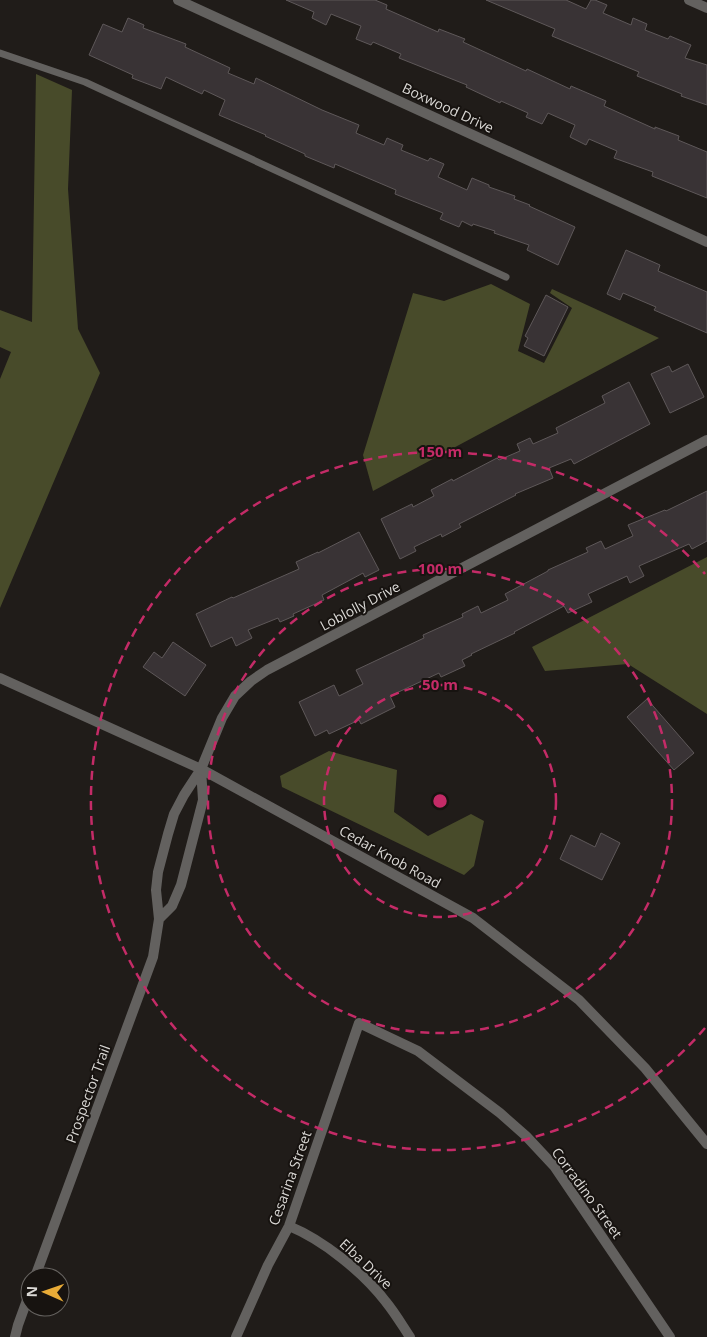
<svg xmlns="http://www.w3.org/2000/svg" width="707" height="1337" viewBox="0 0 707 1337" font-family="'Open Sans',sans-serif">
	<rect width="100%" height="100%" fill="#201c19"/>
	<!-- forest -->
	<path fill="#484b2a" d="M 36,74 L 72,90 L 68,189 L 78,329 L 100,373 L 0,608 L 0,379 L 11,352 L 0,347 L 0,310 L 32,322 Z
		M 491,284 L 530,304 L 518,351 L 544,363 L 572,308 L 550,293 L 552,289 L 659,338 L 373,491 L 363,455 L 413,293 L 444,301 Z
		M 707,557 L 707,714 L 628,664 L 545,671 L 532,647 Z
		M 329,751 L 397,770 L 394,812 L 428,836 L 471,814 L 484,821 L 474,866 L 464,875 L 282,787 L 280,776 Z"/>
	<!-- building -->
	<path fill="#393335" stroke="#5e5859" d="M 286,0 L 375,0 L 387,5 L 386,9 L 438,32 L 439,29 L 465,39 L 463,42 L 526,71 L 527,69 L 570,89 L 571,86 L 606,101 L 604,106 L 655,129 L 655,127 L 679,136 L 678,140 L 707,152 L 707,198 L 652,176 L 653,172 L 614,158 L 617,151 L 589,139 L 586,145 L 570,137 L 575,125 L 548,113 L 542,124 L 526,117 L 528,113 L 501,101 L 500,103 L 466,87 L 467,85 L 399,58 L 401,54 L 373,42 L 371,45 L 356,39 L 361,26 L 331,14 L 326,25 L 312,18 L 314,12 Z
		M 486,0 L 566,0 L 586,9 L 591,0 L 595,0 L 607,5 L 603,13 L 631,25 L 633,18 L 647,24 L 645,30 L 668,39 L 670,36 L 691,45 L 685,58 L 707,65 L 707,105 L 681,96 L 682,94 L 637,76 L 639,72 L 552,36 L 555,29 Z
		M 128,18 L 144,25 L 143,28 L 186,44 L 185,47 L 230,68 L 228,73 L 254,84 L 256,78 L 322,110 L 359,125 L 356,133 L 384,145 L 387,138 L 403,145 L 401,150 L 428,161 L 430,158 L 444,164 L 438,177 L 467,190 L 472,178 L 489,185 L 489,187 L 515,196 L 514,199 L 530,205 L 529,206 L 575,227 L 558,265 L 527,250 L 529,245 L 494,233 L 495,231 L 473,224 L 472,226 L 462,221 L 459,227 L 440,219 L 443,213 L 395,194 L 396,190 L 335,164 L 334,168 L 305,156 L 305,154 L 265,136 L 266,135 L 219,115 L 225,100 L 204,90 L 202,94 L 166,77 L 161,89 L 132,78 L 133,75 L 89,55 L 103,24 L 122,32 Z
		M 626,250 L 660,265 L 658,271 L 707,292 L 707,333 L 654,310 L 656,307 L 623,293 L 620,300 L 607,294 Z
		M 546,295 L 568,307 L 544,356 L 524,346 L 528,338 L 525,336 Z
		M 688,364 L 704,397 L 670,413 L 651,374 L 669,366 L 672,372 Z
		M 629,382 L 650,424 L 574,464 L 571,459 L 549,468 L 553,478 L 515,494 L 516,495 L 459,524 L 461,527 L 442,537 L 441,534 L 414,547 L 416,551 L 400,559 L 381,519 L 412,504 L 413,507 L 434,496 L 431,490 L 452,479 L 453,481 L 497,458 L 499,460 L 520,451 L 517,444 L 530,438 L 533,444 L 558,433 L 556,428 L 605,403 L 602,396 Z
		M 707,491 L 707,541 L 692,549 L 689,544 L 639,566 L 644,576 L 630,583 L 627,576 L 588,594 L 592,602 L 568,613 L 564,606 L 514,632 L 515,633 L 471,654 L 472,655 L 462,660 L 465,666 L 441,677 L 439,673 L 390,696 L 395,707 L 361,724 L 359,720 L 329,734 L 327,730 L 315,736 L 299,702 L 334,685 L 339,696 L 363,684 L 356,670 L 424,638 L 423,635 L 463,617 L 462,614 L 478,606 L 481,613 L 508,600 L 505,594 L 548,571 L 548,570 L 588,552 L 586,548 L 601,541 L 605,549 L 633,536 L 628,525 L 665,510 L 666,511 Z
		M 359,532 L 379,570 L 365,577 L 363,573 L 322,595 L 324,600 L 293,614 L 294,616 L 280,622 L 278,618 L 248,630 L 252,638 L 236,646 L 232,637 L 211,647 L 196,614 L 232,597 L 233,598 L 299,569 L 296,562 L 318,552 L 318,553 Z
		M 173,642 L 206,665 L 185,696 L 143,667 L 154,652 L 162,658 Z
		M 647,699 L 694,753 L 674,770 L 627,717 Z
		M 601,833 L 620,843 L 602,880 L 560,859 L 571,835 L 595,847 Z"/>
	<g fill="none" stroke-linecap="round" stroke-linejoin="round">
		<!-- service -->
		<path stroke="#63615f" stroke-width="7" d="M 0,53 L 85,82 L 506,277"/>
		<!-- minor -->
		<path stroke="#63615f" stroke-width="10" d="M 178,0 L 707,242
			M 689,0 L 707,8
			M 159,919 L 172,906 L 181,885 L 203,800 L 201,769
			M 289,1226 C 323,1240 363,1272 386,1302 C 395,1313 402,1325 410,1337
			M 35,1277 L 153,957 L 159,919 L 156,890 L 158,872 L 168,834 L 174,814 L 184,795 L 201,769 L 222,718 L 235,696 L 251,681 L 267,670 L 707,440
			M 15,1337 L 18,1325 L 30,1292
			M 236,1337 L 268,1265 L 289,1226 L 359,1023 L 418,1051 L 500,1113 L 526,1136 L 554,1166 L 670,1337"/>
		<!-- tertiary -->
		<path stroke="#63615f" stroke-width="10" d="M 0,678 L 201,769 L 473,918 L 579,1000 L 645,1068 L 707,1144"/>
	</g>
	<!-- distance rings -->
	<g fill="none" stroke="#c42b67" stroke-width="2.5" stroke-dasharray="9 6">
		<circle cx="440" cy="801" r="116"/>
		<circle cx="440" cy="801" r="232"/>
		<path d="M705 1028A349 349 0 1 1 705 574"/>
	</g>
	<g text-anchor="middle" stroke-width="4" stroke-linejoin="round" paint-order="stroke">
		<!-- street labels -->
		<g font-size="14" fill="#dad8d5" stroke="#171310">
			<text transform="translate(448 108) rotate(25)" y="5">Boxwood Drive</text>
			<text transform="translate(360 606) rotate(-28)" y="5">Loblolly Drive</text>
			<text transform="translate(390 857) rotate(29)" y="5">Cedar Knob Road</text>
			<text transform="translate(88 1094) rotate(-70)" y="5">Prospector Trail</text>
			<text transform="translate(290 1178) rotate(-70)" y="5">Cesarina Street</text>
			<text transform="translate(587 1193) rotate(54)" y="5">Corradino Street</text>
			<text transform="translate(366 1264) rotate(43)" y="5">Elba Drive</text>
		</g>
	</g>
	<circle cx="440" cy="801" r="8" fill="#c42b67" stroke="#171310" stroke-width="2.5"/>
	<g font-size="15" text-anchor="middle" font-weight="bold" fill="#c42b67" stroke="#171310" stroke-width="4" stroke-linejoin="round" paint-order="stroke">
		<text x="440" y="457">150 m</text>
		<text x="440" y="574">100 m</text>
		<text x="440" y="690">50 m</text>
	</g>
	<!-- north arrow -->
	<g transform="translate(45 1292) rotate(272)"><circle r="24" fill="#171310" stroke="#65625f"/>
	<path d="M0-4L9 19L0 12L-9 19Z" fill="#e8ab37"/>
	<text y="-8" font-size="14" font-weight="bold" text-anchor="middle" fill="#dad8d5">N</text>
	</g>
</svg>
